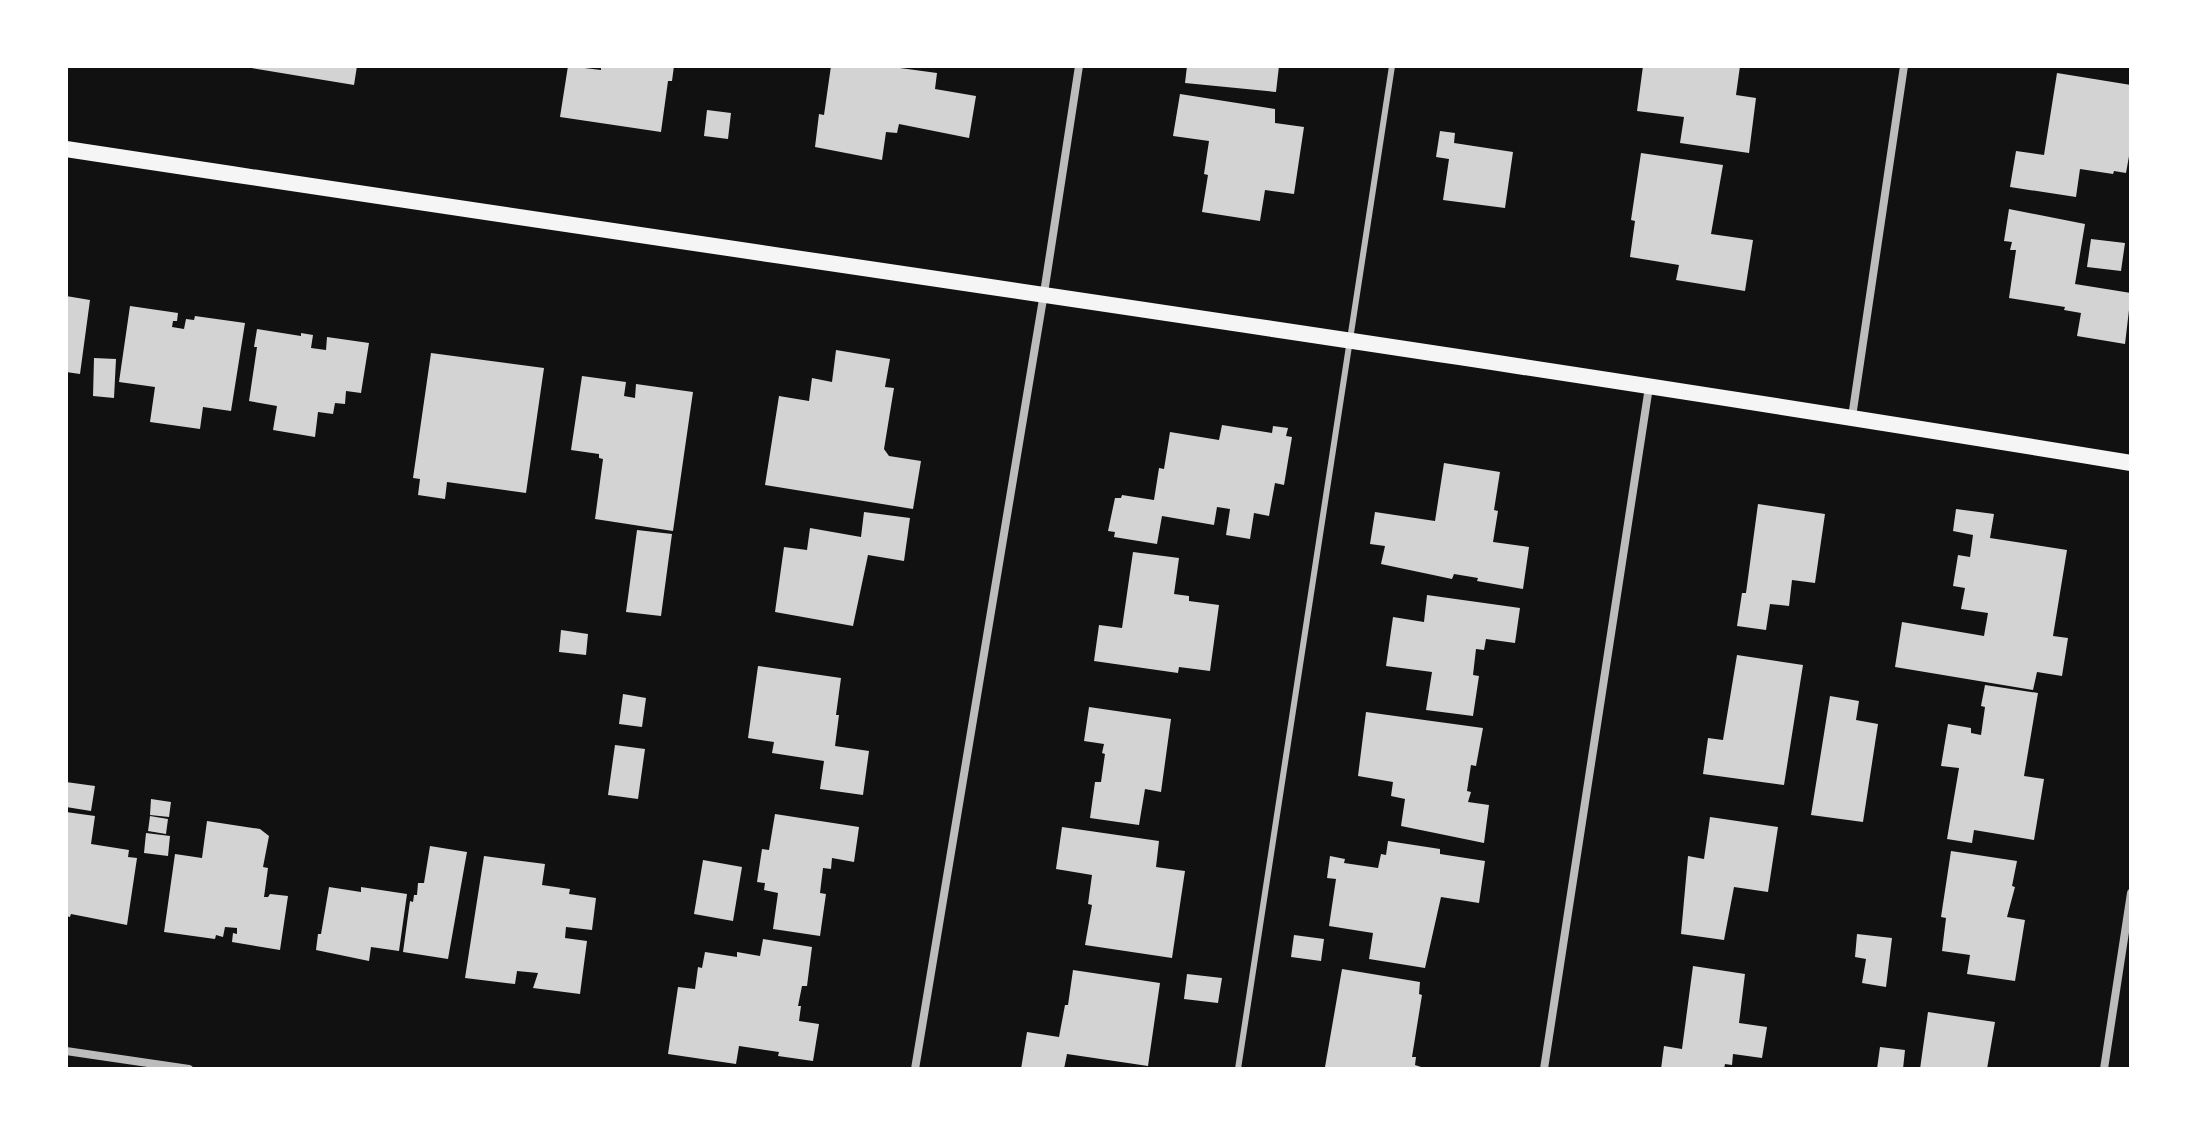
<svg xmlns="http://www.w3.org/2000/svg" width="2197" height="1135" viewBox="0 0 2197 1135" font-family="'Roboto Condensed',sans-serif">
	<rect width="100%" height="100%" fill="#111"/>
	<!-- building -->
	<path fill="#d3d3d3" d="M 239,66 L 357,66 L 354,85 Z
		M 568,66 L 601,70 L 601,66 L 674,66 L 672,81 L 668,81 L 661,132 L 560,117 Z
		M 831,66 L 885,66 L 937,73 L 935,89 L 976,96 L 969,138 L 899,124 L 897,133 L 886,132 L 882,160 L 815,147 L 819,114 L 824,115 Z
		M 1187,66 L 1279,66 L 1276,92 L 1185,83 Z
		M 1643,66 L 1740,66 L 1736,95 L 1756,98 L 1749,153 L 1680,143 L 1684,117 L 1637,111 Z
		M 2057,73 L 2131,85 L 2131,145 L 2126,173 L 2114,171 L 2113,174 L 2080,169 L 2076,197 L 2010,187 L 2016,151 L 2044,155 Z
		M 1180,94 L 1275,109 L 1275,123 L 1304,127 L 1294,194 L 1265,190 L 1260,221 L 1202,212 L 1208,175 L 1204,174 L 1209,141 L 1173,136 Z
		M 707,110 L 731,113 L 728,139 L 704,136 Z
		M 1440,131 L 1455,133 L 1454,143 L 1513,152 L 1505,208 L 1443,200 L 1449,159 L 1436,157 Z
		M 1641,153 L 1723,165 L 1711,234 L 1753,240 L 1745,291 L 1676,280 L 1679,265 L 1630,257 L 1635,221 L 1631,220 Z
		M 2009,209 L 2085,224 L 2075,284 L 2131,293 L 2125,344 L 2077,336 L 2081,313 L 2064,310 L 2065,307 L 2009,298 L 2016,250 L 2010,250 L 2012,242 L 2004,241 Z
		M 2091,239 L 2125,243 L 2121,271 L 2087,267 Z
		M 66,296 L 90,300 L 80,374 L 66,372 Z
		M 130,306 L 178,313 L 177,321 L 173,321 L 172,327 L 184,329 L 186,319 L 194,320 L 195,316 L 245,323 L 231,411 L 203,407 L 200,429 L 150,422 L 155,387 L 119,382 Z
		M 257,329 L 301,336 L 301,333 L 313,335 L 311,348 L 326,350 L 327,337 L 369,343 L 361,393 L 346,391 L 345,404 L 335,403 L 333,414 L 318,412 L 315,437 L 273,430 L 277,406 L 249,401 L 257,347 L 254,347 Z
		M 836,350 L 890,359 L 885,387 L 894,388 L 884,449 L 889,456 L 921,461 L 913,509 L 765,485 L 779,396 L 809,401 L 812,378 L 832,382 Z
		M 431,353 L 544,368 L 526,493 L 447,482 L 445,499 L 418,495 L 420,479 L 413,478 Z
		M 94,358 L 116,359 L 114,398 L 93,396 Z
		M 582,376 L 626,382 L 624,396 L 635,398 L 636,384 L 693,392 L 673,531 L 595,519 L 603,459 L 599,458 L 599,454 L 571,450 Z
		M 1222,425 L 1272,433 L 1273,426 L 1288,428 L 1286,436 L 1292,437 L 1284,485 L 1275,483 L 1269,516 L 1254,513 L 1250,539 L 1226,535 L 1230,509 L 1217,507 L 1214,525 L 1162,516 L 1157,544 L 1114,537 L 1115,532 L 1108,531 L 1115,498 L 1121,498 L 1122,495 L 1154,500 L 1159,468 L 1164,469 L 1170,432 L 1219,440 Z
		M 1444,463 L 1500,472 L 1494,510 L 1498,511 L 1493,542 L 1529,547 L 1523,589 L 1477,581 L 1478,578 L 1454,574 L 1452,579 L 1381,564 L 1385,546 L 1370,544 L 1375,512 L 1435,521 Z
		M 1758,504 L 1825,514 L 1815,583 L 1792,580 L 1789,606 L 1770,604 L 1766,630 L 1737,626 L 1742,593 L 1746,593 Z
		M 1956,509 L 1994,514 L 1990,538 L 2067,550 L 2053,636 L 2068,638 L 2062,676 L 2037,672 L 2033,690 L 1895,667 L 1902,622 L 1984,636 L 1988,613 L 1961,609 L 1965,588 L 1953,586 L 1958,555 L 1970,557 L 1973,535 L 1953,531 Z
		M 864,512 L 910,518 L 904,561 L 868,555 L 853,626 L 775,612 L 784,547 L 807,550 L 810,528 L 861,537 Z
		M 637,530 L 672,534 L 661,616 L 626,612 Z
		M 1133,552 L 1179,558 L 1174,594 L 1189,596 L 1189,601 L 1219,605 L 1210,671 L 1179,667 L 1178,673 L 1094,661 L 1099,625 L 1122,628 Z
		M 1427,595 L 1520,608 L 1515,643 L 1486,639 L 1484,650 L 1476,649 L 1473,675 L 1479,676 L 1473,716 L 1426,710 L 1432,672 L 1386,666 L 1393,617 L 1424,622 Z
		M 561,630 L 588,634 L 586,655 L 559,652 Z
		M 1737,655 L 1803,665 L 1784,785 L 1703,774 L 1708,738 L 1723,740 Z
		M 758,666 L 841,678 L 836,715 L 839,715 L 835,746 L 869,751 L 863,795 L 820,789 L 824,761 L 772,753 L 774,742 L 748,738 Z
		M 1985,685 L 2038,693 L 2024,776 L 2044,779 L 2034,840 L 1974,830 L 1972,843 L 1947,839 L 1959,768 L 1941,766 L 1948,724 L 1971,728 L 1971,733 L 1981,735 L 1985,707 L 1981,706 Z
		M 623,694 L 646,698 L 642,727 L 619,724 Z
		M 1830,696 L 1859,701 L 1856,720 L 1878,724 L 1863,822 L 1811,815 Z
		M 1089,707 L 1171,719 L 1161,792 L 1145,789 L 1139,825 L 1090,818 L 1095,782 L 1101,782 L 1105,754 L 1102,753 L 1104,744 L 1084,741 Z
		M 1366,712 L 1483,728 L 1476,766 L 1471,765 L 1467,791 L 1471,792 L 1468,802 L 1489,805 L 1484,843 L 1401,826 L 1405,799 L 1391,796 L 1393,782 L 1358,776 Z
		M 615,745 L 645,749 L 638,799 L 608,795 Z
		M 66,782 L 95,786 L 91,811 L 66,807 Z
		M 151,799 L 171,802 L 169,817 L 150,815 Z
		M 66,812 L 95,816 L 91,844 L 129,850 L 128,857 L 137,858 L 127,925 L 71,914 L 70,917 L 66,916 Z
		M 775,814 L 859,827 L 854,862 L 832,858 L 831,869 L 823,868 L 820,893 L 826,894 L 820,936 L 773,929 L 778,893 L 764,890 L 765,883 L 757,882 L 762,849 L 769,850 Z
		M 150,816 L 168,819 L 166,834 L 148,831 Z
		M 1710,817 L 1778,827 L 1768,892 L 1734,887 L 1724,940 L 1681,934 L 1688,856 L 1704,859 Z
		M 207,821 L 260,829 L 269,836 L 263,867 L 268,868 L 264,897 L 268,897 L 270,894 L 288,896 L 280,950 L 232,942 L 233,933 L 237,934 L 237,928 L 225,927 L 223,937 L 216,935 L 215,939 L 164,932 L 175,854 L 202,858 Z
		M 1062,827 L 1159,841 L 1156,867 L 1185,871 L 1172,958 L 1085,945 L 1092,905 L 1088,904 L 1092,875 L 1056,869 Z
		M 146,833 L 170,836 L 168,856 L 144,853 Z
		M 1388,841 L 1440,849 L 1440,854 L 1485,861 L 1479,903 L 1441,897 L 1425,968 L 1369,959 L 1373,933 L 1329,926 L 1336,879 L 1327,878 L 1330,856 L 1345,859 L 1344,863 L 1378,868 L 1381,854 L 1386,855 Z
		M 430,846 L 467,852 L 448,959 L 403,952 L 410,901 L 413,902 L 414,895 L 417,895 L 418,883 L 424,883 Z
		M 1951,851 L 2017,861 L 2012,886 L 2015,887 L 2007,917 L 2025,920 L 2015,981 L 1967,974 L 1970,955 L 1942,951 L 1946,918 L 1941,917 Z
		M 484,856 L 545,864 L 542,885 L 570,889 L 569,894 L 596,898 L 592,930 L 566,927 L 565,938 L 587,941 L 580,994 L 533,988 L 538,973 L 517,971 L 515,984 L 465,978 Z
		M 703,860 L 742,867 L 733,921 L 694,914 Z
		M 329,887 L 361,892 L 361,887 L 407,894 L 399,951 L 371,947 L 369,961 L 316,950 L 318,934 L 321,934 Z
		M 1857,934 L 1892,938 L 1886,987 L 1862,983 L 1866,959 L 1855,957 Z
		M 1294,935 L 1324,939 L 1321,961 L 1291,957 Z
		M 763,939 L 812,947 L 807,986 L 802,986 L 798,1006 L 801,1006 L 799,1021 L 819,1024 L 813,1061 L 778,1056 L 779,1052 L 739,1046 L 736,1064 L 668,1054 L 678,987 L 695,989 L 698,967 L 702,968 L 705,952 L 737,957 L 737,952 L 760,956 Z
		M 1693,966 L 1745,974 L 1739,1023 L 1767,1027 L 1762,1058 L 1733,1054 L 1732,1065 L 1725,1064 L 1724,1069 L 1661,1069 L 1664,1046 L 1682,1049 Z
		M 1342,969 L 1420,982 L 1419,994 L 1422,995 L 1412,1057 L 1416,1057 L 1415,1065 L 1427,1069 L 1339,1069 L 1325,1067 Z
		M 1073,970 L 1160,983 L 1148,1066 L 1067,1054 L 1064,1069 L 1021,1069 L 1027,1032 L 1059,1037 L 1065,1005 L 1068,1005 Z
		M 1187,974 L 1222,978 L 1218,1003 L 1184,999 Z
		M 1928,1012 L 1995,1022 L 1987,1069 L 1920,1069 Z
		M 1880,1047 L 1905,1050 L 1903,1069 L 1877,1069 Z"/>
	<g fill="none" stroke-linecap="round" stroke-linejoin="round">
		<!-- service -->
		<path stroke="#bcbcbc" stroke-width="6" d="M 1238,1069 L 1392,66"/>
		<!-- minor -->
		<path stroke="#bcbcbc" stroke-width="8" d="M 1852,417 L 1904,66
			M 66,1051 L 189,1069
			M 915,1069 L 1044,293 L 1079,66
			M 1544,1069 L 1649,387
			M 2104,1069 L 2131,893"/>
		<!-- secondary -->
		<path stroke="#f5f5f5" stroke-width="16" d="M 66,149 C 754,254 1444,350 2131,463"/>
	</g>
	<!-- border -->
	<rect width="2197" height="1135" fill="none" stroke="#ffffff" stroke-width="136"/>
</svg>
